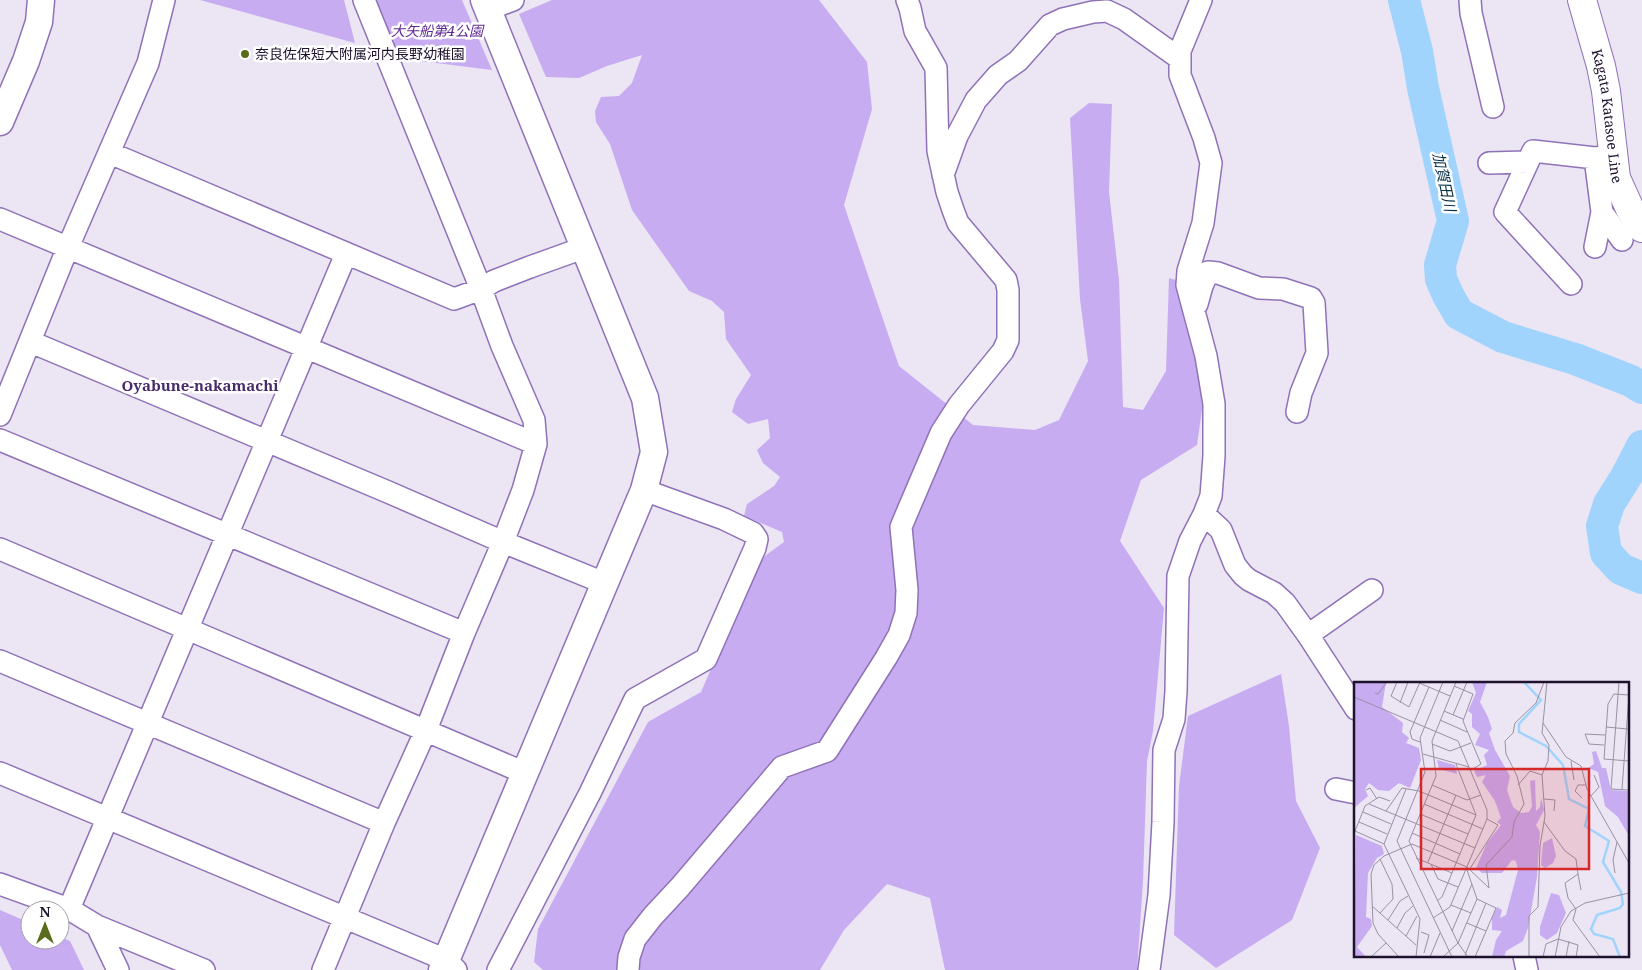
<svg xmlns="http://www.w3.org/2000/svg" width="1642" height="970" viewBox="0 0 1642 970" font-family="'Noto Serif','Noto Sans JP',serif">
	<rect width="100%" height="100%" fill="#ebe5f4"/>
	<!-- green -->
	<path fill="#c8acf2" d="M 200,0 L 344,0 L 355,43 Z
		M 374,0 L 462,0 L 492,70 L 396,58 Z
		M 552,0 L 819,0 L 867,62 L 872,109 L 844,205 L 899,366 L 973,425 L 1035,430 L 1059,420 L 1088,361 L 1080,299 L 1070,118 L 1089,103 L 1112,104 L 1109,192 L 1119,280 L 1123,407 L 1143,410 L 1166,371 L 1169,278 L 1179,281 L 1204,395 L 1197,445 L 1141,480 L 1120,541 L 1164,608 L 1153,731 L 1147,761 L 1143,881 L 1137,970 L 945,970 L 930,898 L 887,884 L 844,930 L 820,970 L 543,970 L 534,962 L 538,929 L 648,722 L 701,692 L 758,561 L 784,542 L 782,532 L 744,516 L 747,504 L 774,486 L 780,477 L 763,463 L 757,450 L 770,438 L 768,419 L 748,424 L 732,412 L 736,399 L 751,375 L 726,339 L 724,312 L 712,301 L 689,291 L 632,210 L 610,144 L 596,122 L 595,111 L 601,97 L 619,96 L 632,83 L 642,55 L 607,66 L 579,78 L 546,77 L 519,14 Z
		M 1281,674 L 1289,726 L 1296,801 L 1320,848 L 1292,920 L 1216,968 L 1174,935 L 1179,786 L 1188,716 Z
		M 0,910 L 30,923 L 30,940 L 60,940 L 60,937 L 70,941 L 84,970 L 12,970 L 0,945 Z"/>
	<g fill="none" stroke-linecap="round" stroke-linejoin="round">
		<!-- river -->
		<path stroke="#a0d4fd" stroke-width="32" d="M 1404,0 L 1417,51 L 1423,88 L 1453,221 L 1440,265 L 1441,279 L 1448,295 L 1459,314 L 1503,337 L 1575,359 L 1631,381 L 1642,388
			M 1642,446 L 1626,477 L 1609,504 L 1602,526 L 1606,553 L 1621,569 L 1642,578"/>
		<!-- minor casing -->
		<g stroke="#8f72b7" stroke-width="24">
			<path id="minor" d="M 1470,0 L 1471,13 L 1493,107
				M 489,9 L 513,0
				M 110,153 L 454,299 L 481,289 L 494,281 L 530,267 L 583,248
				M 1489,163 L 1527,162
				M 943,175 L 957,136 L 976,100 L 998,75 L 1018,61 L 1050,25 L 1063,19 L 1093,12 L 1107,11 L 1124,19 L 1179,58
				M 1602,212 L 1622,240
				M 0,219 L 536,444
				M 1595,247 L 1602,212 L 1595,158
				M 1571,284 L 1505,212 L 1533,151 L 1595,158 L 1613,156
				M 1193,306 L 1197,304 L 1202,286 L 1208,272 L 1218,273 L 1259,288 L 1283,289 L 1311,298 L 1314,303 L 1317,353 L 1301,393 L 1297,412
				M 31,342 L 388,492 L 503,542 L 604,583
				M 0,415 L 68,247 L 148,63 L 164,0
				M 0,440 L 464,633
				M 1204,514 L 1221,530 L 1235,565 L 1243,575 L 1249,580 L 1274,593 L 1285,603 L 1308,635 L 1356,709
				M 0,549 L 525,773
				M 1308,635 L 1372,590
				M 0,661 L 384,823
				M 0,773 L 446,960 L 456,970
				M 1336,789 L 1356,793
				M 0,884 L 69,909 L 97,926 L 204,970
				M 69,909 L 346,254
				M 97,926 L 118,970
				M 1524,956 L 1527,970
				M 323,970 L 384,823 L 426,730 L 464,633 L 503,542 L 523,490 L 536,444 L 534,420 L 502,346 L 481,289 L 364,0
				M 498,970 L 590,793 L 635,699 L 706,659 L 755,548 L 757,539 L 753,533 L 724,519 L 644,490
				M 628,970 L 629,957 L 635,939 L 653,916 L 680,887 L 782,767 L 827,751 L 886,658 L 899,635 L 906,613 L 907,590 L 901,527 L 906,515 L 941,433 L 959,405 L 1003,351 L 1008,340 L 1008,290 L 1006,280 L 958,223 L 953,210 L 947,192 L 938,151 L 936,68 L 915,31 L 910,8 L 907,0
				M 1149,970 L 1159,895 L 1163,822 L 1164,750 L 1174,719 L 1176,691 L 1178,576 L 1190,541 L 1204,514 L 1211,496 L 1214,456 L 1214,404 L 1206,356 L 1187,285 L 1188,271 L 1203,223 L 1211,163 L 1204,138 L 1180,75 L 1180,51 L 1201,0"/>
		</g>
		<!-- tertiary casing -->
		<g stroke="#8f72b7" stroke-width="29">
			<path id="tertiary" d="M 0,122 L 26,61 L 39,22 L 41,0
				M 442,970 L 644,490 L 654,452 L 645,398 L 484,0"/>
		</g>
		<!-- secondary casing -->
		<g stroke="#8f72b7" stroke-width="30">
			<g id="secondary">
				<path id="s1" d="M 1582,0 L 1601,66 L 1606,91 L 1616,178 L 1630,209 L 1642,228"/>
			</g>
		</g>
		<!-- minor -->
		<use href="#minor" stroke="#fff" stroke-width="21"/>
		<!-- tertiary -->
		<use href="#tertiary" stroke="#fff" stroke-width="26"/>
		<!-- secondary -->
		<use href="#secondary" stroke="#fff" stroke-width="28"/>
	</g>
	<!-- markers -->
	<circle fill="#586c1b" stroke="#fff" stroke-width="2" cx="245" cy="54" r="5"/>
	<g text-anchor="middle" stroke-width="5" stroke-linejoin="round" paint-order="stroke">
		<!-- park labels -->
		<g font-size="14" font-style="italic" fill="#5d2890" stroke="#fff">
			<text x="437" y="36">大矢船第4公園</text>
		</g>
		<!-- poi labels -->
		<g font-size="14" fill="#1e122d" stroke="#fff" text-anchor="start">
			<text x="255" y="59">奈良佐保短大附属河内長野幼稚園</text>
		</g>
		<!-- street labels -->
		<g font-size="14" fill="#1e122d" stroke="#fff">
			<text dy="5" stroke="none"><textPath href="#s1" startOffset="119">Kagata Katasoe Line</textPath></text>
		</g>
		<!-- water labels -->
		<g font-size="15" font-style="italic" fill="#06304a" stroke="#fff">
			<text transform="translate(1444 182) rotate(78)" y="5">加賀田川</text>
		</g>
		<!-- neighbourhood labels -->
		<g font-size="15" font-weight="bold" fill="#482b6a" stroke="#fff">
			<text x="200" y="391">Oyabune-nakamachi</text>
		</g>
	</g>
	<!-- overview -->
	<g transform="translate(1354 682)">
		<rect width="275" height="275" fill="#ebe5f4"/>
		<path d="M 0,0 L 32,0 L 28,25 L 49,41 L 48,50 L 55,56 L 52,61 L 65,66 L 67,78 L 56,106 L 45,101 L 35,109 L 24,108 L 15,101 L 11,107 L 14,114 L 0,126 ZM 118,0 L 133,0 L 126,20 L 134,35 L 138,47 L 135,51 L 141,68 L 156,94 L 153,108 L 159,125 L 167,131 L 175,130 L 178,124 L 176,99 L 181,98 L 182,129 L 186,125 L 187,116 L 190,128 L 182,143 L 186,150 L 183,195 L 174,246 L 169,259 L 152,269 L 150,275 L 138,275 L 142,258 L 148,249 L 138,248 L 138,236 L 143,225 L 148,228 L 146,236 L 152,233 L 164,188 L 162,179 L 158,178 L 148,191 L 128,191 L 122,186 L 133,161 L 147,143 L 143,140 L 147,136 L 141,119 L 128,100 L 132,93 L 123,95 L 120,89 L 133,83 L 130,73 L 135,68 L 121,63 L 126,52 L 118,45 L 118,32 L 114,29 L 122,11 ZM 242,69 L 248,86 L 252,86 L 257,108 L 275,109 L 275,154 L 264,135 L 251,124 L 244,90 L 234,86 L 240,82 L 238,70 ZM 83,78 L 101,83 L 103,92 L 85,87 ZM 2,153 L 28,164 L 30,172 L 23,176 L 14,191 L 12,235 L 17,237 L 18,244 L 3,265 L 12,275 L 0,275 ZM 198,156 L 202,174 L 199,181 L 191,186 L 187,183 L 189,161 ZM 197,211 L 205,213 L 212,231 L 203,251 L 193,258 L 186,253 L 186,245 Z" fill="#c8acf2"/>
		<path fill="none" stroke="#a0d4fd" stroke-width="2.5" d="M 170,0 L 187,18 L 165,42 L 165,50 L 192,64 L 209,83 L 215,117 L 235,127 L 231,144 L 255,159 L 249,180 L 267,210 L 269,222 L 266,226 L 243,233 L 237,247 L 240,252 L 259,257 L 266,275"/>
		<path fill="none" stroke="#9991a4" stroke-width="1" d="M 43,0 L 37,14 L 55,25 L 66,0M 63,0 L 96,14M 89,0 L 66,56 L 71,90 L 43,159 L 98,275M 102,0 L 78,59 L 82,94 L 55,159 L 104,261 L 114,275M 193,0 L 189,41 L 212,75 L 227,84 L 233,107 L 275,181M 265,0 L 257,107 L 275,108M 100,4 L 119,12 L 109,39 L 127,82 L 117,88M 21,11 L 24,12 L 33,0M 275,13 L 260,12 L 254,22 L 250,77 L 275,79M 0,15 L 104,59 L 133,128 L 133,137 L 96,225 L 79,236M 46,21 L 54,0M 90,29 L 109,37M 99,33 L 113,0M 86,38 L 113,50M 252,45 L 274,47M 66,60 L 58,57 L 56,50 L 75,5M 78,62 L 96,69 L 117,61M 250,63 L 235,62 L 231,52 L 251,53M 69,72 L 115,85M 217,79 L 220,98M 78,103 L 113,118 L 127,113M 164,103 L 176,89 L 188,93M 52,107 L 30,162 L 66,237 L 62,275M 268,107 L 275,13M 12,108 L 16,106 L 23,117M 237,114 L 245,105 L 240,93M 228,116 L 221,109 L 224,103 L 232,103M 190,117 L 201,118 L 200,129M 15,122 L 121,166M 70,122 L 129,147M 32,129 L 48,106 L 65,109 L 122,133M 9,130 L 37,142M 66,132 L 114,152M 5,140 L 33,152M 190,140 L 211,169 L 222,177 L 224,192 L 211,201 L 214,216 L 222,227 L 219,238 L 246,275M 58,151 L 106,172M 30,162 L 1,149 L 11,124 L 25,115 L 36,119M 62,176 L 98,191M 26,177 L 38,202 L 39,217 L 26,231M 74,180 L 102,113M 77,182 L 84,197 L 104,205M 115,188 L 144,143 L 133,137M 261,191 L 259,178 L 263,160M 224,192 L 227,208M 83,219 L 88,215 L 122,133 L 102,82M 97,223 L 117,231M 18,224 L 62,263M 34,238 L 46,219 L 54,214M 113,241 L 132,249M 43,246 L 51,231 L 59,224M 98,249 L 118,202M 67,250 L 75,253 L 70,271M 52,254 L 63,234M 111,273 L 132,221M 17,275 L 32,261M 45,275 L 24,252 L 19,241 L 17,192 L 20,183 L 30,174 L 58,162 L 113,185 L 135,206 L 132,183 L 158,155 L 160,140 L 170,122 L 163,94 L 152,72 L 151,59 L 159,51 L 161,41 L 182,21 L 190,0M 76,275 L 86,251M 89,275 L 104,261 L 123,217 L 113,188M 121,275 L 142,226 L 123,217M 175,275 L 175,234 L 184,225 L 186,164 L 191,134 L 188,93 L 194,79 L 195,63 L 188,51 L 189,41M 189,275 L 192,262 L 204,257 L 224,263 L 222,275M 201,275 L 207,245 L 217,229 L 231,221 L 275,211M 212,275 L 215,259"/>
		<path fill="#d62828" fill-opacity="0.15" stroke="#d62828" stroke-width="2.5" d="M 67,87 L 235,87 L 235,187 L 67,187 Z"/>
		<rect width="275" height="275" fill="none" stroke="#1e122d" stroke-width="2.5"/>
	</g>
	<!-- north arrow -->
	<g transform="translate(45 925)"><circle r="24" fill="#ffffff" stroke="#a5a0ab"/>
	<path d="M0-4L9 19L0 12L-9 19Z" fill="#586c1b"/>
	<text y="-8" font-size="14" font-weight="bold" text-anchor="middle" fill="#1e122d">N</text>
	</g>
</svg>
